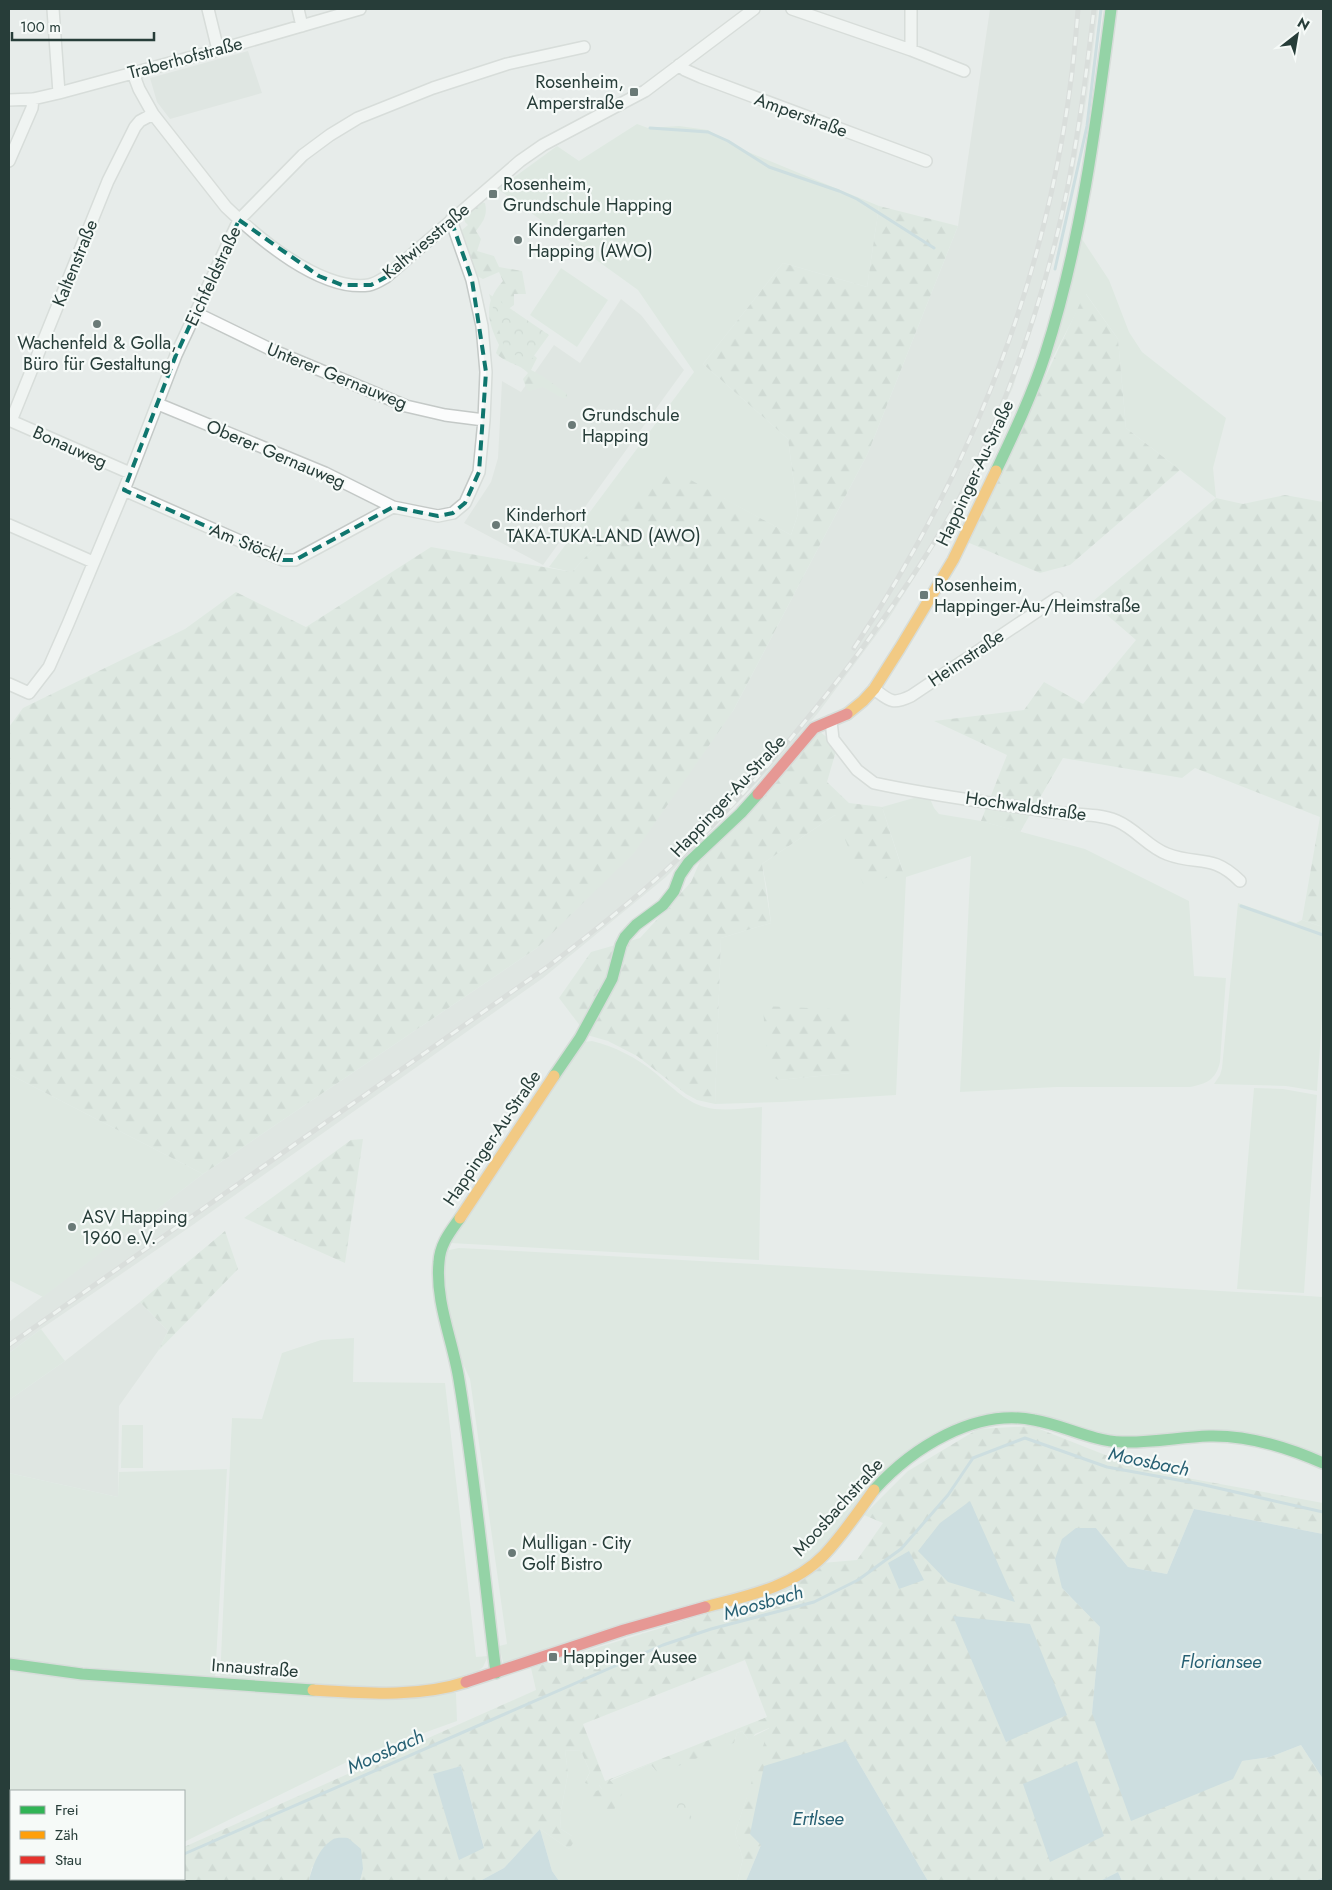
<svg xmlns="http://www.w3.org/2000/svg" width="1332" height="1890" viewBox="0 0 1332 1890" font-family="Jost,sans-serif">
	<defs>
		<pattern id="forest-firs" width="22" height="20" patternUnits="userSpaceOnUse" patternTransform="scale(1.25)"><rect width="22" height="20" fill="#d2e3d8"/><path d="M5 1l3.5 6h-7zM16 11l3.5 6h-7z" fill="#b4c4ba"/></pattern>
		<pattern id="park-crowns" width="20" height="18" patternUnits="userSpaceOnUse" patternTransform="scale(1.25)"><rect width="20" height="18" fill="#d2e3d8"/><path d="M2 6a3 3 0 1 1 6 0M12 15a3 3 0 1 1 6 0" fill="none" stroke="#b4c4ba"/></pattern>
	</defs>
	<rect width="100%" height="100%" fill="#e7ecea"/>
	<!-- built -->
	<path fill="#d6ddda" d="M 990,9 L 1098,9 L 1087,95 L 1074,172 L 1048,277 L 1013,387 L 972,477 L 932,550 L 889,618 L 818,713 L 770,769 L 666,877 L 543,978 L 187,1229 L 41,1329 L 9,1353 L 9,1322 L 203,1174 L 537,948 L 733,711 L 868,453 L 958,226 Z
		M 248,51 L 262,93 L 170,119 L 157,102 L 150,78 Z
		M 621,299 L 641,315 L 684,370 L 543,565 L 464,523 L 491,482 L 498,458 L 502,381 L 521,392 L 554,345 L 580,363 Z
		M 140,1302 L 168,1331 L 158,1351 L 119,1406 L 118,1497 L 9,1473 L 9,1400 L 65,1361 Z"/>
	<!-- green -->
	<path fill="#d2e3d8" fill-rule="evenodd" d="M 637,124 L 648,128 L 679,126 L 708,130 L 736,147 L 879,206 L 867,287 L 783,263 L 703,364 L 788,439 L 798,514 L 791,535 L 667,468 L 572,572 L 549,567 L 694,372 L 638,290 L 498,189 L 557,146 L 579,161 Z
		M 1082,239 L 1109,280 L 1129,332 L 1142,352 L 1226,418 L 1213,468 L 1216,498 L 1126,428 L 1118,339 L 1086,294 L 1051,361 Z
		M 561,268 L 608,300 L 577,347 L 530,315 Z
		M 928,794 L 934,808 L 939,814 L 981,821 L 1085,849 L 1189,901 L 1194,976 L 1226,978 L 1220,1062 C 1216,1080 1206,1084 1190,1087 L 1057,1087 L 960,1092 L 971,856 L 906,877 L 896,1095 L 782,1102 L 715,1104 L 721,938 L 771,923 L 767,890 L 762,864 L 835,815 L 903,871 L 882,807 ZM 850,1073 L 778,1080 L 772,1075 Z
		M 1238,903 L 1296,923 L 1302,920 L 1323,927 L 1323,1003 L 1317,1091 L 1286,1086 L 1214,1084 L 1220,1075 L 1222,1068 Z
		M 592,1041 C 614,1046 637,1058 654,1072 C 669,1084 685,1102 705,1107 C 722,1112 744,1108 762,1107 L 759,1260 L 450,1243 L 583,1042 Z
		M 9,1074 L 203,1174 L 43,1297 L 9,1280 Z
		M 1254,1088 L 1283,1089 L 1317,1095 L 1304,1293 L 1237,1289 Z
		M 459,1248 C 747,1263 1035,1280 1323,1297 L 1323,1460 L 1290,1446 L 1120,1438 L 1038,1416 L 930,1441 L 812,1559 L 768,1586 L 506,1663 L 503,1662 L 499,1646 L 507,1644 L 470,1379 L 457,1351 L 444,1295 L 445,1254 L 449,1250 Z
		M 41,1329 L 65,1361 L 9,1400 L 9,1353 Z
		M 354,1338 L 353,1382 L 445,1383 L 476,1657 L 488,1656 L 483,1667 L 476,1673 L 451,1684 L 394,1690 L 220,1679 L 232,1418 L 262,1419 L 282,1353 L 321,1340 Z
		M 122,1425 L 143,1425 L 143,1468 L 121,1468 Z
		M 227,1469 L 215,1679 L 9,1660 L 9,1473 L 118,1497 L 119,1472 Z
		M 9,1668 L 456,1693 L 457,1721 L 357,1757 L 184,1842 L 184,1791 L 11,1791 L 11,1808 L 9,1808 Z
		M 770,1728 L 735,1833 L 743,1859 L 737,1881 L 559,1881 L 552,1871 L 540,1829 L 569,1849 L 572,1836 L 561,1829 L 560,1816 L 568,1773 L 565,1750 L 581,1751 L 590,1772 L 586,1780 L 589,1785 L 599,1785 L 602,1789 L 596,1810 L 610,1781 L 650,1764 L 654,1769 L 734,1743 L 737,1733 L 742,1731 L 748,1739 Z"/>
	<!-- forest -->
	<path fill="url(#forest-firs)" fill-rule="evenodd" d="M 479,201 L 485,203 C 488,215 483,222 476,231 L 481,239 L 477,251 L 494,256 L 499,267 L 522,271 L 526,294 L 514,294 L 514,305 L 504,312 L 523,346 L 537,358 L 531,370 L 541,375 L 567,394 L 567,398 L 562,398 L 543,387 L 530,391 L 527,390 L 523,379 L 528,373 C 519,363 504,363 496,353 L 499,345 C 487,320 483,303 503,281 L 499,272 L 483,279 L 473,274 L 462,230 L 468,225 L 465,222 L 464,214 Z
		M 879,206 L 958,226 L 868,453 L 733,711 L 634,853 L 537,948 L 203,1174 L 9,1074 L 9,727 L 23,708 L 185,629 L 236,592 L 306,627 L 431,547 L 572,572 L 667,467 L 791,535 L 798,514 L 788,439 L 703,364 L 783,263 L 867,287 Z
		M 1085,293 L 1118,339 L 1126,428 L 1180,470 L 1070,565 L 1040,573 L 967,542 Z
		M 1285,495 L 1323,502 L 1323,927 L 1302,920 L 1320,817 L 1195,768 L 1182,778 L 1063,758 L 1020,832 L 981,821 L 1007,755 L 934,721 L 1024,710 L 1044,682 L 1083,704 L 1136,640 L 1092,602 L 1216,498 L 1243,504 Z
		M 819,731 L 829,739 L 836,751 L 827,782 L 849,803 L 882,807 L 903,872 L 864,886 L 835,815 L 762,864 L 771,923 L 721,938 L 715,1104 L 697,1100 L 686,1094 L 637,1056 L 608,1041 L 587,1035 L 559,998 L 591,952 L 640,938 L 691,882 L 701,859 Z
		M 763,1006 L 854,1010 L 850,1073 L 778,1080 L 772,1076 L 765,1037 Z
		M 363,1139 L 345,1263 L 244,1218 L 351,1140 Z
		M 225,1231 L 238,1269 L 158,1351 L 168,1331 L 140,1302 Z
		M 1032,1426 L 1118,1460 L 1171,1475 L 1323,1503 L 1323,1534 L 1194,1509 L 1167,1574 L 1128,1567 L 1096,1528 L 1062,1588 L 1100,1627 L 1092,1713 L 1242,1761 L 1270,1757 L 1301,1745 L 1323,1779 L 1323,1881 L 1122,1881 L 1118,1872 L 1100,1881 L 928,1881 L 846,1741 L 761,1845 L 746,1881 L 737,1881 L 743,1859 L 735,1833 L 769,1728 L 755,1734 L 751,1740 L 748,1739 L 742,1731 L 737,1733 L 734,1743 L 659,1774 L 650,1764 L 610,1780 L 622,1794 L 612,1814 L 601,1817 L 589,1797 L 593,1792 L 602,1789 L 599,1785 L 589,1785 L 585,1783 L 590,1772 L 581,1751 L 565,1750 L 568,1773 L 560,1816 L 561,1829 L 572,1836 L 574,1842 L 569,1849 L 540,1829 L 504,1868 L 480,1881 L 360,1881 L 363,1869 L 312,1867 L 309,1881 L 16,1881 L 36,1879 L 184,1879 L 184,1847 L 536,1690 L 531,1668 L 781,1591 L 822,1563 L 857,1560 L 883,1523 L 864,1515 L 908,1471 L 978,1429 ZM 745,1660 L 767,1717 L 605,1781 L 583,1724 ZM 461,1766 L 484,1847 L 433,1775 Z"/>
	<!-- park -->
	<path fill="url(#park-crowns)" d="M 489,294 L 549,335 L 528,364 L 504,347 Z
		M 691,1800 L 693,1806 L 689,1807 L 692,1820 L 676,1824 L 671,1805 Z"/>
	<!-- water -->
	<path fill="#adccd4" d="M 970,1501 L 1015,1602 L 948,1582 L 918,1551 L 940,1523 Z
		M 1194,1509 L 1323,1534 L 1323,1779 L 1301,1745 L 1270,1757 L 1242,1761 L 1233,1779 L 1131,1821 L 1092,1713 L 1100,1627 L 1062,1588 L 1055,1559 L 1062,1539 L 1076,1528 L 1096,1528 L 1128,1567 L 1167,1574 Z
		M 909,1551 L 924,1580 L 899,1589 L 888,1563 Z
		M 953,1616 L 1030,1624 L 1067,1715 L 1006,1742 Z
		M 846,1741 L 928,1881 L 746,1881 L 761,1845 L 750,1834 L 764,1766 Z
		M 1077,1761 L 1104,1836 L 1050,1862 L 1023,1784 Z
		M 461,1766 L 484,1848 L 459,1860 L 433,1774 Z
		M 540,1829 L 552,1871 L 559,1881 L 480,1881 L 504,1868 Z
		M 348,1838 L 361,1849 L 363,1869 L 360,1881 L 309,1881 C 312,1867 319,1848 332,1840 C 336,1837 343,1838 348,1838 Z
		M 1118,1872 L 1122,1881 L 1100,1881 Z"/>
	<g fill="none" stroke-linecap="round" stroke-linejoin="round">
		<!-- stream -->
		<path stroke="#adccd4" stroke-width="3" d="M 650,128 L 708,132 L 728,141 L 769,167 L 839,191 L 857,199 L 934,248
			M 1055,269 L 1087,126 L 1101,9
			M 1241,906 L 1323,935
			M 9,1812 L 11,1813
			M 184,1854 L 663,1645 L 711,1629 L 814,1602 L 858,1580 L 901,1549 L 948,1495 L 973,1458 L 1025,1438 L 1107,1467 L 1200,1484 L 1323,1512
			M 103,1881 L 126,1879
			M 1319,1881 L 1323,1879"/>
		<!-- street casing -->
		<g stroke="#c4c9c7" stroke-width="14">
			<path id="street" d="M 53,9 L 59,93
				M 208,9 L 218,50
				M 298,9 L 302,26
				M 792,9 L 911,50 L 964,71
				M 911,50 L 911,9
				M 679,65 L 685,70 L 701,77 L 926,161
				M 133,73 L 139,89 L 153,114 L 226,207 C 258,238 321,292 369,285 C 375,284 381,280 386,277 L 520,161 L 543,145 L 645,91 L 754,9
				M 9,100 L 33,99 L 59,93 L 218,50 L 360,9
				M 9,161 L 32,108 L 33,99
				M 196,313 L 272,350 L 406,406 L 445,415 L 484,420
				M 158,404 L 325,473 L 393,507 L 438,516 L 453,513 L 465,503 L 479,472 L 484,420 L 486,372 L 482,326 L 472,280 L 451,220
				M 9,420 L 130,473
				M 11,421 L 108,181 L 135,127 L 140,121 L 153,114
				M 124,490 L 283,560 L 295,560 L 393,507
				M 9,525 L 93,562
				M 9,684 L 29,693 L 49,667 L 68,624 L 124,490 L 176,355 L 239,220 L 303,155 L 330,135 L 358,118 L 433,88 L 507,64 L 584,47
				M 874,689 C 890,701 892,705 911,696 L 1057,598
				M 831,721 L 833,739 L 857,770 L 874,783 C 933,796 994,803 1053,812 C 1074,815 1097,813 1117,821 C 1136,829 1148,847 1167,854 C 1198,866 1212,853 1240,881"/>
		</g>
		<!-- fast casing -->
		<g stroke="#c4cac8" stroke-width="14">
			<path id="fast" d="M 996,471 C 1014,433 1032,395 1045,355 C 1081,243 1096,125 1111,9
				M 554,1076 L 580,1038 L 612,979 L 621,945 L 625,937 L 636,925 L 663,905 L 674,891 L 680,875 L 689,862 L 741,813 L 758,794
				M 460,1218 C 450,1232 440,1244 439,1262 C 435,1302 453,1341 459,1380 C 475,1477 484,1576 496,1673
				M 874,1490 C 912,1448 975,1408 1034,1420 C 1064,1425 1091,1441 1122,1442 C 1152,1443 1180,1437 1209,1436 C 1249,1435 1287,1447 1323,1463
				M 9,1664 L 82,1674 L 313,1690"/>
		</g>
		<!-- slow casing -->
		<g stroke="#c4cac8" stroke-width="14">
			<path id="slow" d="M 847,714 L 863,701 L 874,689 L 900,648 L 953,560 L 996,471
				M 460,1218 L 554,1076
				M 705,1607 C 747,1596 793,1587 824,1555 C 843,1535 858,1512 874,1490
				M 313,1690 C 363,1693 418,1698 466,1682"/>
		</g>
		<!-- jam casing -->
		<g stroke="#c4cac8" stroke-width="14">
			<path id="jam" d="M 758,794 L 814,728 L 847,714
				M 466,1682 L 624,1630 L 705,1607"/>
		</g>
		<!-- street -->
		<use href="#street" stroke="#fbfcfc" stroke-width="11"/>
		<!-- fast -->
		<use href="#fast" stroke="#30b455" stroke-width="11"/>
		<!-- slow -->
		<use href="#slow" stroke="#ff9f0a" stroke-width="11"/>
		<!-- jam -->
		<use href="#jam" stroke="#e5322d" stroke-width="11"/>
		<!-- rail casing -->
		<g stroke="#c8cccb" stroke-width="5">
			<path id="rail" d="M 854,648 C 982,456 1062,240 1078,9
				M 9,1345 L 550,965 C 589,935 629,904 665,871 C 733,809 792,740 848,667 C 888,614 926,560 958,501 C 1001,419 1033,329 1056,239 C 1075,163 1085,86 1094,9"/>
		</g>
		<!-- rail -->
		<use href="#rail" stroke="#f6faf8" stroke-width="3" stroke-dasharray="9" stroke-linecap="butt"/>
	</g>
	<!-- marked area -->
	<path d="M0 0H1332V1890H0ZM 239,220 L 319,276 L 342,285 L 371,285 L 386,277 L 451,220 L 472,280 L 486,372 L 479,472 L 465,503 L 453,513 L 438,516 L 393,507 L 295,560 L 283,560 L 124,490 L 176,355 Z" fill="#e7ecea" fill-opacity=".55" fill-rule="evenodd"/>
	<path fill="none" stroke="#0f766e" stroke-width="4" stroke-dasharray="10 6" stroke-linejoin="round" d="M 239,220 L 319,276 L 342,285 L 371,285 L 386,277 L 451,220 L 472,280 L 486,372 L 479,472 L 465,503 L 453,513 L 438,516 L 393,507 L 295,560 L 283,560 L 124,490 L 176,355 Z"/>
	<!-- markers -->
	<g fill="#6a7a77" stroke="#f6faf8" stroke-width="2">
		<rect x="629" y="87" width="10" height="10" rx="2.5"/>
		<rect x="488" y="189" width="10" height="10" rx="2.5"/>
		<circle cx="518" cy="240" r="5"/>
		<circle cx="97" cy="324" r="5"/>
		<circle cx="572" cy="425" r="5"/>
		<circle cx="496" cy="525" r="5"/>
		<rect x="919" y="590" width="10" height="10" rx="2.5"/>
		<circle cx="72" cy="1227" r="5"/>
		<circle cx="512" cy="1553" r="5"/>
		<rect x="548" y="1652" width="10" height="10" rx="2.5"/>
	</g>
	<g text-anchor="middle" stroke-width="4.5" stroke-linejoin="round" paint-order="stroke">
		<!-- street labels -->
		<g font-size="18" fill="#273d39" stroke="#f6faf8">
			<text transform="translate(185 58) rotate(-15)" y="6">Traberhofstraße</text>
			<text transform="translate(801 115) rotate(20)" y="6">Amperstraße</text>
			<text transform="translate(426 241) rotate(-40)" y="6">Kaltwiesstraße</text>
			<text transform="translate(75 263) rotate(-68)" y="6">Kaltenstraße</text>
			<text transform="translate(213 276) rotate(-65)" y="6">Eichfeldstraße</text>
			<text transform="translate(337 376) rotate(22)" y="6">Unterer Gernauweg</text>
			<text transform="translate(70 447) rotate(24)" y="6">Bonauweg</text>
			<text transform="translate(276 454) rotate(23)" y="6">Oberer Gernauweg</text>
			<text transform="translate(975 473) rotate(-65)" y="6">Happinger-Au-Straße</text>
			<text transform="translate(246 543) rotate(22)" y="6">Am Stöckl</text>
			<text transform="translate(966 658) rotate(-34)" y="6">Heimstraße</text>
			<text transform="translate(728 796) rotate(-47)" y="6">Happinger-Au-Straße</text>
			<text transform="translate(1026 806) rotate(8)" y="6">Hochwaldstraße</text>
			<text transform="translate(492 1138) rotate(-56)" y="6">Happinger-Au-Straße</text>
			<text transform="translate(838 1507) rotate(-48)" y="6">Moosbachstraße</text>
			<text transform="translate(255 1668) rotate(4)" y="6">Innaustraße</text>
		</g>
		<!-- poi labels -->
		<g font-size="18" fill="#273d39" stroke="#f6faf8" text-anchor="start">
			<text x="624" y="88" text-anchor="end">Rosenheim,<tspan x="624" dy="21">Amperstraße</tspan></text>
			<text x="503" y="190">Rosenheim,<tspan x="503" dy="21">Grundschule Happing</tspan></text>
			<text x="528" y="236">Kindergarten<tspan x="528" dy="21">Happing (AWO)</tspan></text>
			<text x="97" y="349" text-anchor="middle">Wachenfeld &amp; Golla,<tspan x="97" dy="21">Büro für Gestaltung</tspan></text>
			<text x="582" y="421">Grundschule<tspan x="582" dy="21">Happing</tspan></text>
			<text x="506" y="521">Kinderhort<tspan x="506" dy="21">TAKA-TUKA-LAND (AWO)</tspan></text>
			<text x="934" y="591">Rosenheim,<tspan x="934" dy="21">Happinger-Au-/Heimstraße</tspan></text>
			<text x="82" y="1223">ASV Happing<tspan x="82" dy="21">1960 e.V.</tspan></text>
			<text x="522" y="1549">Mulligan - City<tspan x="522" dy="21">Golf Bistro</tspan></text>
			<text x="563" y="1663">Happinger Ausee</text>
		</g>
		<!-- water labels -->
		<g font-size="19" font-style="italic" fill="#276073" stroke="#f6faf8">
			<text transform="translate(1149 1461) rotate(12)" y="7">Moosbach</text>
			<text transform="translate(763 1602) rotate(-16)" y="7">Moosbach</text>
			<text x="1221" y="1668">Floriansee</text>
			<text transform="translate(385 1751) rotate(-24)" y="7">Moosbach</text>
			<text x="818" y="1825">Ertlsee</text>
		</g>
	</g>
	<!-- border -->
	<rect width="1332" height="1890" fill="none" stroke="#273d39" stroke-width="20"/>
	<!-- legend -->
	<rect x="10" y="1790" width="175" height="90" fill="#f6faf8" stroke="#a3aeac"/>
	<rect x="20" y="1806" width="25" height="8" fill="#30b455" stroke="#a3aeac"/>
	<text x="55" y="1815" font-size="15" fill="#273d39">Frei</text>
	<rect x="20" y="1831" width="25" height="8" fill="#ff9f0a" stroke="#a3aeac"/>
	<text x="55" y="1840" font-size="15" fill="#273d39">Zäh</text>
	<rect x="20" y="1856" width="25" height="8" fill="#e5322d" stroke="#a3aeac"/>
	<text x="55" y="1865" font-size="15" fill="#273d39">Stau</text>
	<!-- north arrow -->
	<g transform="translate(1297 35) rotate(31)" stroke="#f6faf8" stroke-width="4" paint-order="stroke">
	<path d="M0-4L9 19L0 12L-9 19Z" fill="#273d39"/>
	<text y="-8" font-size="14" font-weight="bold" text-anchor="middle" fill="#273d39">N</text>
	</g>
	<!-- scale -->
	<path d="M12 32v8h142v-8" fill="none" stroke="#273d39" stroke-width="2.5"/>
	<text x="20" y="32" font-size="15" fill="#273d39" stroke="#f6faf8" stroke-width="4" paint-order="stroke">100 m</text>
</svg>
